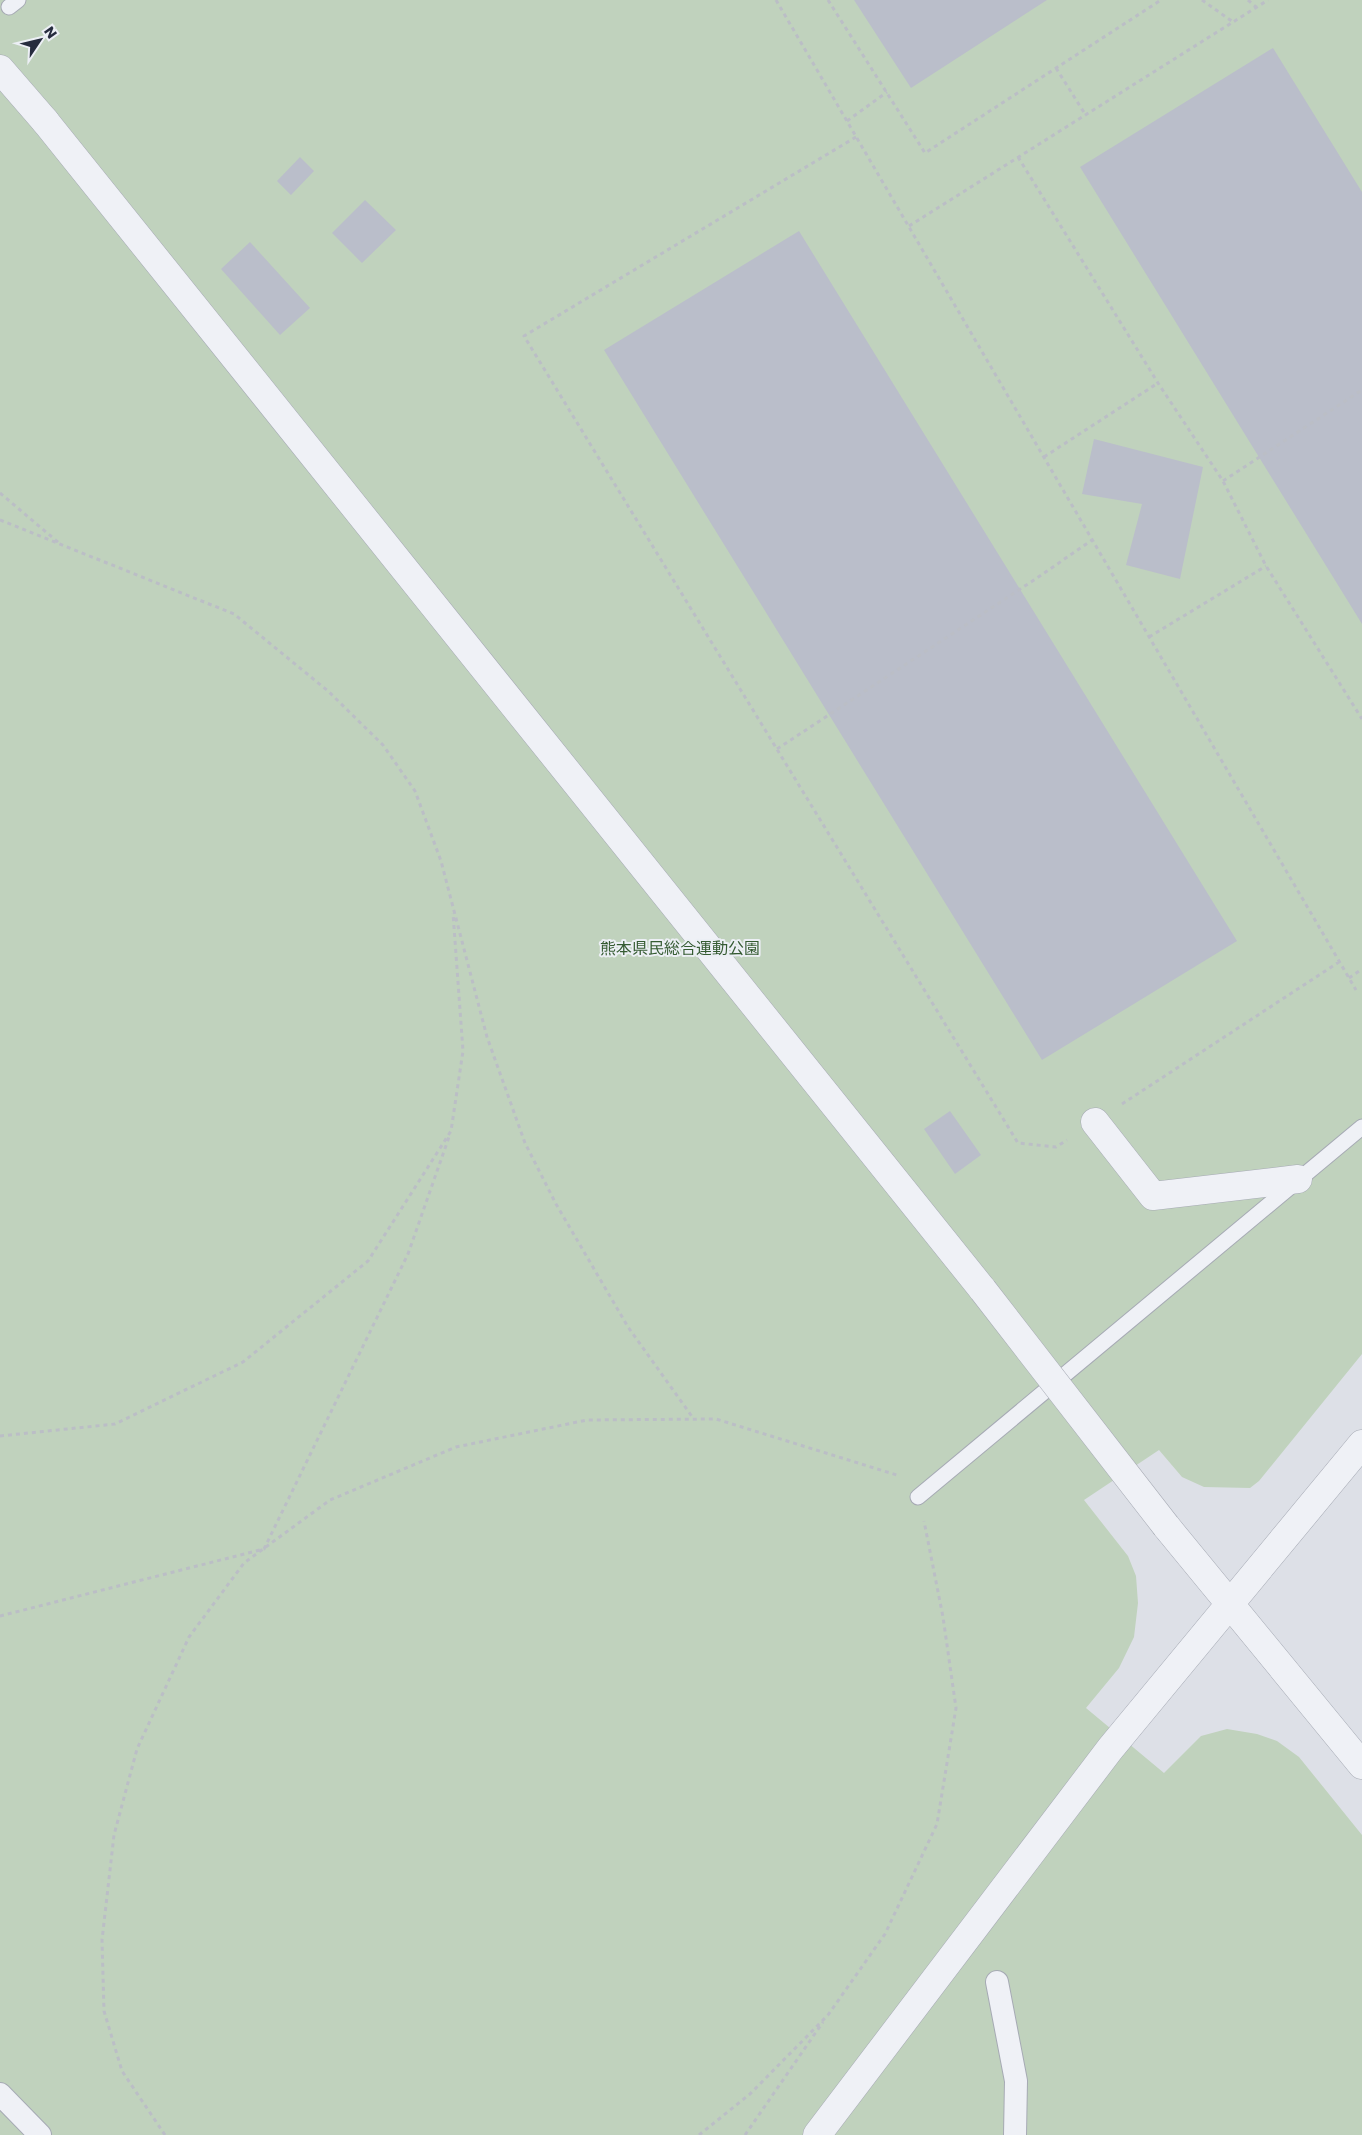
<svg xmlns="http://www.w3.org/2000/svg" width="1362" height="2135" viewBox="0 0 1362 2135" font-family="Poppins,'Noto Sans JP',sans-serif">
	<rect width="100%" height="100%" fill="#dde0e7"/>
	<!-- green -->
	<path fill="#c0d2bd" d="M 0,0 L 1362,0 L 1362,1354 L 1259,1481 L 1250,1488 L 1204,1487 L 1182,1477 L 1159,1450 L 1084,1500 L 1128,1556 L 1136,1576 L 1138,1603 L 1134,1637 L 1119,1668 L 1086,1708 L 1164,1773 L 1201,1736 L 1227,1729 L 1257,1734 L 1277,1741 L 1299,1757 L 1362,1835 L 1362,2135 L 0,2135 Z"/>
	<!-- building -->
	<path fill="#babeca" d="M 854,0 L 1047,0 L 911,88 Z
		M 1273,48 L 1362,192 L 1362,624 L 1080,167 Z
		M 300,157 L 314,171 L 291,195 L 277,181 Z
		M 365,200 L 396,230 L 362,263 L 332,233 Z
		M 799,231 L 1237,941 L 1042,1060 L 604,350 Z
		M 250,242 L 310,308 L 280,335 L 221,269 Z
		M 1094,439 L 1203,467 L 1180,579 L 1126,565 L 1142,504 L 1082,494 Z
		M 950,1111 L 981,1155 L 955,1174 L 924,1129 Z"/>
	<g fill="none" stroke-linecap="round" stroke-linejoin="round">
		<!-- service casing -->
		<g stroke="#a6aab4" stroke-width="17">
			<path id="service" d="M 9,7 L 18,0
				M 918,1497 L 1362,1127"/>
		</g>
		<!-- pedestrian casing -->
		<g stroke="#a6aab4" stroke-width="24">
			<path id="pedestrian" d="M 997,1982 L 1016,2081 L 1015,2135
				M 0,2094 L 40,2135"/>
		</g>
		<!-- minor casing -->
		<g stroke="#a6aab4" stroke-width="29">
			<path id="minor" d="M 0,69 L 45,121
				M 1095,1122 L 1153,1196 L 1298,1179"/>
		</g>
		<!-- tertiary casing -->
		<g stroke="#a6aab4" stroke-width="29">
			<path id="tertiary" d="M 45,121 L 983,1290
				M 1166,1526 L 1362,1765
				M 817,2135 L 1110,1749 L 1362,1444"/>
		</g>
		<!-- path -->
		<path stroke="#bbbec6" stroke-width="3" stroke-dasharray="4 4" stroke-linecap="butt" d="M 776,0 L 1356,990
			M 828,0 L 925,153 L 1161,0
			M 1202,0 L 1233,22
			M 1248,0 L 1256,7
			M 1056,68 L 1085,114
			M 847,121 L 887,92
			M 856,137 L 524,336 L 1018,1143 L 1056,1147 L 1067,1140
			M 1018,157 L 1158,383 L 1223,481 L 1266,566 L 1362,719
			M 909,226 L 1268,0
			M 1044,457 L 1158,383
			M 1223,481 L 1362,390
			M 0,493 L 59,543
			M 0,520 L 234,614 L 328,691 L 383,745 L 415,791 L 441,861 L 487,1037 L 525,1143 L 556,1204 L 628,1327 L 693,1418
			M 1149,637 L 1266,566
			M 777,749 L 1037,578 L 1092,540
			M 1349,978 L 1362,969
			M 1122,1104 L 1339,962
			M 0,1436 L 115,1424 L 243,1362 L 368,1261 L 451,1131 L 463,1051 L 453,913
			M 0,1616 L 264,1549 L 408,1254 L 449,1137
			M 165,2135 L 122,2071 L 104,2011 L 102,1940 L 114,1835 L 137,1749 L 189,1637 L 244,1563 L 330,1500 L 456,1447 L 587,1420 L 716,1419 L 900,1476
			M 699,2135 L 750,2094 L 828,2015 L 885,1934 L 937,1824 L 956,1708 L 943,1617 L 924,1521
			M 745,2135 L 823,2022"/>
		<!-- service -->
		<use href="#service" stroke="#eff1f6" stroke-width="15"/>
		<!-- pedestrian -->
		<use href="#pedestrian" stroke="#eff1f6" stroke-width="22"/>
		<!-- minor -->
		<use href="#minor" stroke="#eff1f6" stroke-width="28"/>
		<!-- tertiary -->
		<use href="#tertiary" stroke="#eff1f6" stroke-width="28"/>
		<!-- tertiary-bridge casing -->
		<g stroke="#a6aab4" stroke-width="29" stroke-linecap="butt">
			<path id="tertiary-bridge" d="M 983,1290 L 1166,1526"/>
		</g>
		<!-- tertiary-bridge -->
		<use href="#tertiary-bridge" stroke="#eff1f6" stroke-width="28"/>
	</g>
	<g text-anchor="middle" stroke-width="4" stroke-linejoin="round" paint-order="stroke">
		<!-- park labels -->
		<g font-size="16" fill="#355b32" stroke="#eceff5">
			<text x="680" y="954">熊本県民総合運動公園</text>
		</g>
	</g>
	<!-- north arrow -->
	<g transform="translate(40 40) rotate(55)" stroke="#eceff5" stroke-width="4" paint-order="stroke">
	<path d="M0-4L9 19L0 12L-9 19Z" fill="#262c3e"/>
	<text y="-8" font-size="14" font-weight="bold" text-anchor="middle" fill="#262c3e">N</text>
	</g>
</svg>
